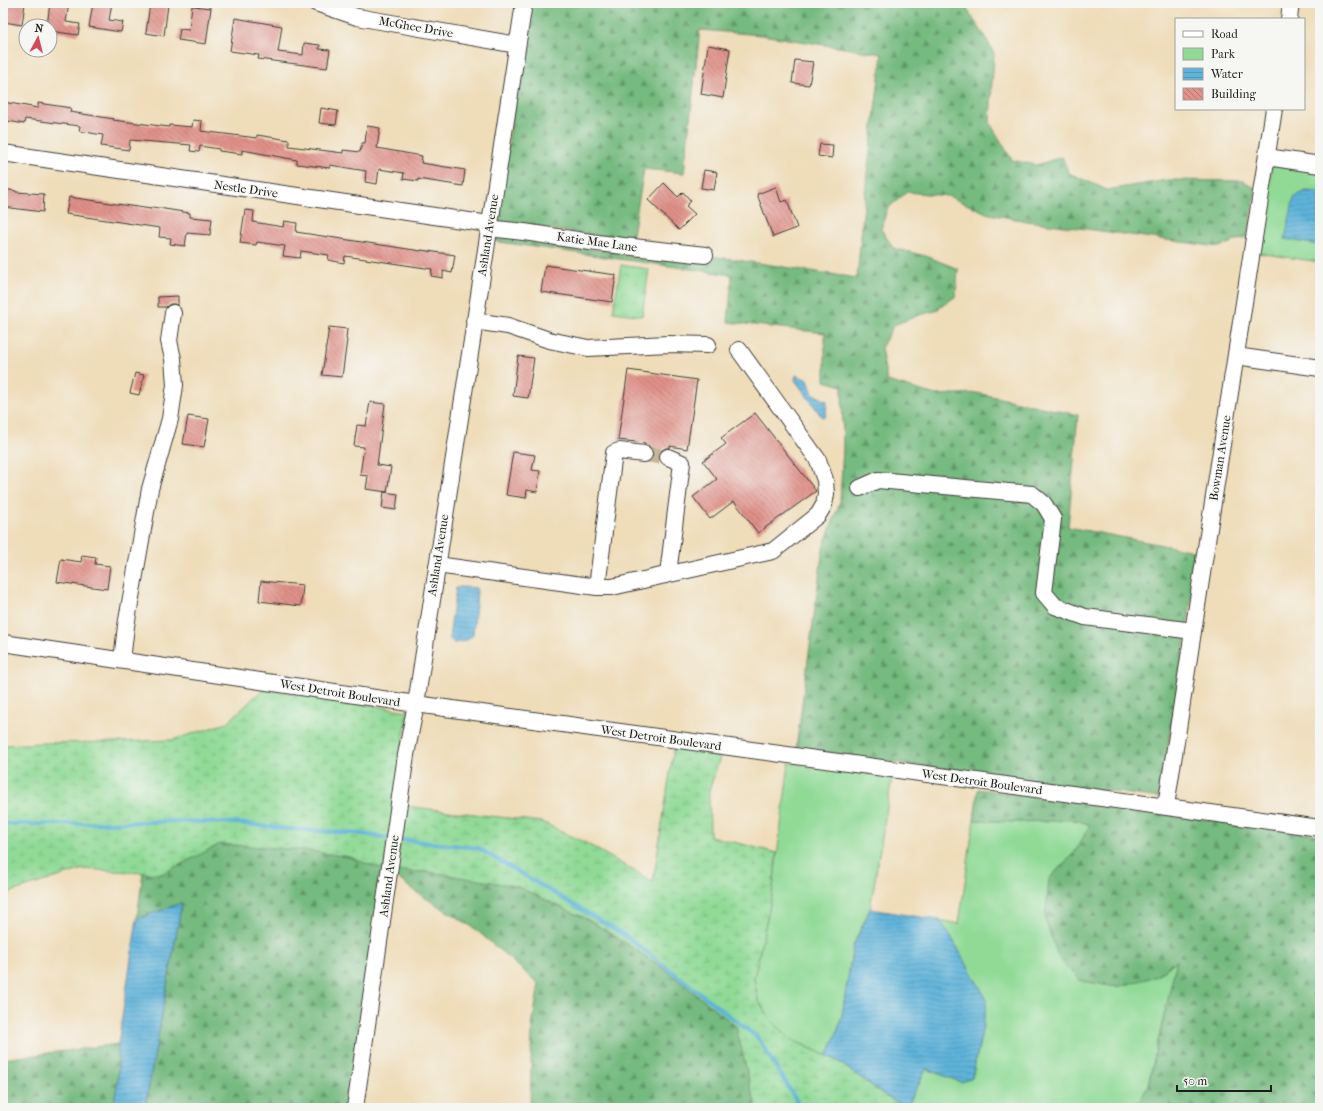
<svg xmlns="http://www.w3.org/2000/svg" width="1323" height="1111" viewBox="0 0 1323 1111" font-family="'IM FELL French Canon',serif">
	<defs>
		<pattern id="forest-firs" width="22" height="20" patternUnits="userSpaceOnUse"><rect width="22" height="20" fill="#74ba7f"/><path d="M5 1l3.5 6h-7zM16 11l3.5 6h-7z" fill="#5e9667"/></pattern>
		<pattern id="wetland-marsh" width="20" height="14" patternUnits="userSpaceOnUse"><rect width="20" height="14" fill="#90da96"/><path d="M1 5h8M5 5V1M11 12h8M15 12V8" fill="none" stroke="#7cba81"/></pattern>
		<pattern id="park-crowns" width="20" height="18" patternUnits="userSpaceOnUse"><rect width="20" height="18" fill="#90da96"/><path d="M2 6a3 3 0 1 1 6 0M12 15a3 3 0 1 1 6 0" fill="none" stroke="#7cba81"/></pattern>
		<pattern id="water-rules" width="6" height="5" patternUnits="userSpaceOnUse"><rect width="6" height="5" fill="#5eb3da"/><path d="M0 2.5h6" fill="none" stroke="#5199ba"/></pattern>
		<pattern id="building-back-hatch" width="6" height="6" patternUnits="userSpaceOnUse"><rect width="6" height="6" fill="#e09189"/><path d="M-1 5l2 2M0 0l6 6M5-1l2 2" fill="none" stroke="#b5766f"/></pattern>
	</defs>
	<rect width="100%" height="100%" fill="#f6f6f2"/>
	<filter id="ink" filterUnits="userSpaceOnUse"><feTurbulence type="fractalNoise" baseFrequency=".025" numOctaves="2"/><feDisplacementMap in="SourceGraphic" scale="8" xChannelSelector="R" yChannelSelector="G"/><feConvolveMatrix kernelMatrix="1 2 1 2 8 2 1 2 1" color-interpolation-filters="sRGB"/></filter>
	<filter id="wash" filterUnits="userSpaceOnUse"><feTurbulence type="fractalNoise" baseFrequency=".012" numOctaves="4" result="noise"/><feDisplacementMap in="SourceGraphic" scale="16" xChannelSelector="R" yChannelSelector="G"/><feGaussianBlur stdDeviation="0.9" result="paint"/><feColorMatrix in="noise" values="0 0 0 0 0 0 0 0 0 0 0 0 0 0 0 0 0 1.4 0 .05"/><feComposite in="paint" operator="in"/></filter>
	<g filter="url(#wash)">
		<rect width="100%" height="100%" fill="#efddba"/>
		<!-- green -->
		<path fill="#90da96" stroke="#567b59" d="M 1272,165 L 1320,172 L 1320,262 L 1258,253 Z
			M 789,763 L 892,777 L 870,909 L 853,946 L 842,1015 L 838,1030 L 827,1056 L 790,1039 L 771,1020 L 758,1000 L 754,978 L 772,895 Z
			M 974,820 L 1016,822 L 1077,820 L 1091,825 L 1075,852 L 1049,879 L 1157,976 L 1177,960 L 1148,1085 L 1137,1108 L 909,1108 L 907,1107 L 926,1069 L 961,1082 L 972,1078 L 983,1026 L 949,933 L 939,920 L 959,924 Z"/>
		<!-- forest -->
		<path fill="url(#forest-firs)" stroke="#486b4e" d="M 530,3 L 961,3 L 964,5 L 986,38 L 994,54 L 992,81 L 990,123 L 1012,160 L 1036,165 L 1062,157 L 1069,173 L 1107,190 L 1167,180 L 1244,181 L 1256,189 L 1248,236 L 1219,247 L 1027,221 L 989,214 L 948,196 L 907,192 L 887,209 L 881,229 L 893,248 L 926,256 L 958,269 L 956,296 L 935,311 L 919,315 L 894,325 L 881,348 L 887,381 L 936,395 L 977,393 L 1078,415 L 1068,527 L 1199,552 L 1160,798 L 796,749 L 823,548 L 840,502 L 843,447 L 842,386 L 825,381 L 825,333 L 728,322 L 732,275 L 493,241 L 494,236 L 523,239 L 597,250 L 710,263 L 711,256 L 857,278 L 866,183 L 882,54 L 762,35 L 700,30 L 684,173 L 644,169 L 632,240 L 496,222 Z
			M 978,789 L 1320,835 L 1320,1108 L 1137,1108 L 1148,1085 L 1177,960 L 1157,976 L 1117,987 L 1081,981 L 1059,958 L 1045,920 L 1049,879 L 1075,852 L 1090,825 L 1077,820 L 1016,822 L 974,820 Z
			M 220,844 L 304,850 L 349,857 L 373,866 L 384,869 L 348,1108 L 145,1108 L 182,903 L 137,919 L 143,872 L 162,874 Z
			M 396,871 L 429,872 L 516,886 L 591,921 L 662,967 L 736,1026 L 753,1097 L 757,1108 L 530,1108 L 532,1026 L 539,984 L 474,928 L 413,890 L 395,876 Z
			M 118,1044 L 118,1079 L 113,1108 L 3,1108 L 3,1059 Z"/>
		<!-- wetland -->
		<path fill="url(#wetland-marsh)" stroke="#567b59" d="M 263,689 L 408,711 L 384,869 L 373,866 L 349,857 L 304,850 L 220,844 L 162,874 L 83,869 L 11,892 L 3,896 L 3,745 L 42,743 L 117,742 L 172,740 L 227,723 Z
			M 674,747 L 721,754 L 709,791 L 710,836 L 777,853 L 772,895 L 754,978 L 758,1000 L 771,1020 L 790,1039 L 838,1061 L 890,1099 L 909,1108 L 757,1108 L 753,1097 L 736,1026 L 662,967 L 591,921 L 516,886 L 429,872 L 396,871 L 405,806 L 542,822 L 586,843 L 653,882 Z"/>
		<!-- park -->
		<path fill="url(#park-crowns)" stroke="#567b59" d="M 621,265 L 649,269 L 642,316 L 613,312 Z"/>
		<!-- water -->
		<path fill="url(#water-rules)" stroke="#3d687b" d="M 1306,191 L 1320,192 L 1320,224 L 1318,245 L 1285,239 L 1294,197 Z
			M 796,375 L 808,380 L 813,394 L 827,401 L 826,416 L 822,417 L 795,380 Z
			M 460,587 L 476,588 L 477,591 L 473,635 L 466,641 L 454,643 L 449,638 L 456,588 Z
			M 182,903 L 145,1108 L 113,1108 L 118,1079 L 118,1044 L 137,919 Z
			M 870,909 L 939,920 L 949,933 L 987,1000 L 983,1026 L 972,1078 L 961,1082 L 926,1069 L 907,1107 L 890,1099 L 838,1061 L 827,1056 L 838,1030 L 842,1015 L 853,946 Z"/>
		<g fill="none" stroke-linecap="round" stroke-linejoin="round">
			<!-- stream -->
			<path stroke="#5eb3da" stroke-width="4" d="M 3,824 L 62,824 L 178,821 L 236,823 L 291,829 L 362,834 L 390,838
				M 396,839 L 478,848 L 626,936 L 758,1038 L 801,1108"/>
		</g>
		<g id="blocks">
			<!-- building -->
			<path fill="url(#building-back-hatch)" d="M 7,3 L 25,3 L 22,25 L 4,22 Z
				M 50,3 L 69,3 L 66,22 L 80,24 L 78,35 L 50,31 L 50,26 L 47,26 Z
				M 93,3 L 112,3 L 109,20 L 123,22 L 121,32 L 89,27 Z
				M 150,3 L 168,5 L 164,36 L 146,33 Z
				M 192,6 L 211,8 L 206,44 L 178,40 L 180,29 L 189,30 Z
				M 235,18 L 282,26 L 278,52 L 303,55 L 304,43 L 320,45 L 319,49 L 330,50 L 327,68 L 258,59 L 259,55 L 230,51 Z
				M 708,45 L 730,49 L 723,98 L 701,94 Z
				M 795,60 L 813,62 L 809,85 L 792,83 Z
				M 3,102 L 38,108 L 38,103 L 71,108 L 70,112 L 114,119 L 113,120 L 169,127 L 169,125 L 192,127 L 193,120 L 202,121 L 201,131 L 257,138 L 257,135 L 289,140 L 289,146 L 343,153 L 343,150 L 360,152 L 362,143 L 365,143 L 367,126 L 380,128 L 377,148 L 422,156 L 421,163 L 465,170 L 463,186 L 418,179 L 418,181 L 403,179 L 404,173 L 379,169 L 377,184 L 365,182 L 366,171 L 330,165 L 330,168 L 297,164 L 297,160 L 242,150 L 242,154 L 219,151 L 219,149 L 200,146 L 199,152 L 190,151 L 191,145 L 130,140 L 129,150 L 101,146 L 103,135 L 79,131 L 80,126 L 25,119 L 24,124 L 3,120 Z
				M 321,108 L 338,111 L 336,125 L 319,123 Z
				M 820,144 L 833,145 L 832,158 L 818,156 Z
				M 704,170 L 717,172 L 714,190 L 701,188 Z
				M 664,183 L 678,197 L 683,192 L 691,201 L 686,206 L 695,214 L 679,230 L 648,200 Z
				M 776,187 L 781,202 L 787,200 L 797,228 L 773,237 L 757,194 Z
				M 3,189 L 16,191 L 16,192 L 44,194 L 43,212 L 3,207 Z
				M 69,197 L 151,209 L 152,207 L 190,213 L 190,217 L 212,219 L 210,235 L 187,233 L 185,246 L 170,244 L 171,238 L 159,237 L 160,228 L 66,214 Z
				M 245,210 L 254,211 L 253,222 L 283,227 L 284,221 L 297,223 L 296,232 L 421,251 L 421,250 L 455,255 L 452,273 L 443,271 L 443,278 L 431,276 L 432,269 L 345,256 L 344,263 L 328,260 L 329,255 L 301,251 L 300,258 L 283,256 L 285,246 L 257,242 L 256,245 L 240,243 Z
				M 545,265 L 616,275 L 612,302 L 541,292 Z
				M 178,296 L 178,305 L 174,304 L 170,304 L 166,307 L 158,307 L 158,297 Z
				M 329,327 L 347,329 L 346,339 L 347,340 L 342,377 L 322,375 Z
				M 518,356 L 534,358 L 528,398 L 513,396 Z
				M 628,370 L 697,380 L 687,449 L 670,446 L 670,448 L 666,448 L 662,450 L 659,454 L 659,460 L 652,459 L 653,455 L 653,450 L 649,446 L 645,445 L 645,443 L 618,440 Z
				M 135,373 L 144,375 L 139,395 L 130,393 Z
				M 370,402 L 385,404 L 377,465 L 391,467 L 387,492 L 366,489 L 368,476 L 360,475 L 364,447 L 354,446 L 357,425 L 366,426 Z
				M 755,413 L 816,491 L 758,533 L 734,501 L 710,519 L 693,497 L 717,479 L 703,461 L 726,444 L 721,438 Z
				M 188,416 L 209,419 L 204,447 L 183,444 Z
				M 513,452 L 535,455 L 532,470 L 540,471 L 537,492 L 527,490 L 526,498 L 506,495 Z
				M 384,492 L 398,494 L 396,510 L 382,508 Z
				M 82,555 L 96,557 L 95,564 L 110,566 L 107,589 L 57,582 L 61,559 L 81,562 Z
				M 261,581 L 303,585 L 301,606 L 259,601 Z"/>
		</g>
	</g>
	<g filter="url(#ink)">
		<use href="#blocks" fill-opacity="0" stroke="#3c3934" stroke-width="1"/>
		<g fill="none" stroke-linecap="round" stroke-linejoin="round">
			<!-- minor-tunnel -->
			<path stroke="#c5b69a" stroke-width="16" stroke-dasharray="16 8" stroke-linecap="butt" d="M 644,454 L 668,457"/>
			<!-- minor casing -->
			<g stroke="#3c3934" stroke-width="18">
				<path id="minor" d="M 316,3 L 357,17 L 517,45
					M 1289,19 L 1291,3
					M 3,153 L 489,224
					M 1267,157 L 1320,165
					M 488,228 L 524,232 L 597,243 L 705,255
					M 474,321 L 508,326 L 549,340 L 588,348 L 668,344 L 708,345
					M 1236,356 L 1320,368
					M 860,488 L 878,480 L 1032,494 L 1044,504 L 1053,519 L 1044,593 L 1055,606 L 1085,617 L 1193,631
					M 437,565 L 597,587 L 612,587 L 773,551 L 818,515 L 824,505 L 826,494 L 825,480 L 818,460 L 739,350
					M 668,574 L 682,463 L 668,457
					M 597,587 L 614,453 L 619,451 L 644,454
					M 3,643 L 416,704 L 1320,828
					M 122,660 L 126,626 L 150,489 L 170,419 L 175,385 L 173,359 L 169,341 L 173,313
					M 1166,806 L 1274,109
					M 355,1108 L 406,755 L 416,704 L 524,3"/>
			</g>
			<!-- minor -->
			<use href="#minor" stroke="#fff" stroke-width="16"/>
		</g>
	</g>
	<g text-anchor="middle" stroke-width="3" stroke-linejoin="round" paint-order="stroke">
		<!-- street labels -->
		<g font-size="12" fill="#1c1c1c" stroke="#f6f6f2">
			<text transform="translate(416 27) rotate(10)" y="4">McGhee Drive</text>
			<text transform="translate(246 189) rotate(8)" y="4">Nestle Drive</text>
			<text transform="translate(488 235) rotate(-81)" y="4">Ashland Avenue</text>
			<text transform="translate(597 242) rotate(8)" y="4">Katie Mae Lane</text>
			<text transform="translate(1220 458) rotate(-81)" y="4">Bowman Avenue</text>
			<text transform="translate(438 555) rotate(-81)" y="4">Ashland Avenue</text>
			<text transform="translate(340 693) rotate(9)" y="4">West Detroit Boulevard</text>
			<text transform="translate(661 738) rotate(8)" y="4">West Detroit Boulevard</text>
			<text transform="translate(982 782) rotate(8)" y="4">West Detroit Boulevard</text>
			<text transform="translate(389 876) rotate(-82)" y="4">Ashland Avenue</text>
		</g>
	</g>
	<!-- margin -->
	<rect width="1323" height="1111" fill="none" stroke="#f6f6f2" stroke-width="16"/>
	<!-- legend -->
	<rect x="1175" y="18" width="130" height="92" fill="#f6f6f2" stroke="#9f9f9c"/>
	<rect x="1183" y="31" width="20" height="6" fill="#ffffff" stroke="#9f9f9c"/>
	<text x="1211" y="38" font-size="12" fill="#1c1c1c">Road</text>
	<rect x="1183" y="48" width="20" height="12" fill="#90da96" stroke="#9f9f9c"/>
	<text x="1211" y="58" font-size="12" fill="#1c1c1c">Park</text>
	<rect x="1183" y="68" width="20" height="12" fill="url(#water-rules)" stroke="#9f9f9c"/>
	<text x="1211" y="78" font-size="12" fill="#1c1c1c">Water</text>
	<rect x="1183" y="88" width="20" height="12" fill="url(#building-back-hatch)" stroke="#9f9f9c"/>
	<text x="1211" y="98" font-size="12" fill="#1c1c1c">Building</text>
	<!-- north arrow -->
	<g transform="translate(38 38) rotate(7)"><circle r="19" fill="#f6f6f2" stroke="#9f9f9c"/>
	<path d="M0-3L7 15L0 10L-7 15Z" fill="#d1495b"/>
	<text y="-6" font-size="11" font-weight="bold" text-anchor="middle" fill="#1c1c1c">N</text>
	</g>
	<!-- scale -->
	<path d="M1177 1085v6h94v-6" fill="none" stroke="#1c1c1c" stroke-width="2"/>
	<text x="1183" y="1085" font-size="12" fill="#1c1c1c" stroke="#f6f6f2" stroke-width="3" paint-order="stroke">50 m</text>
</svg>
